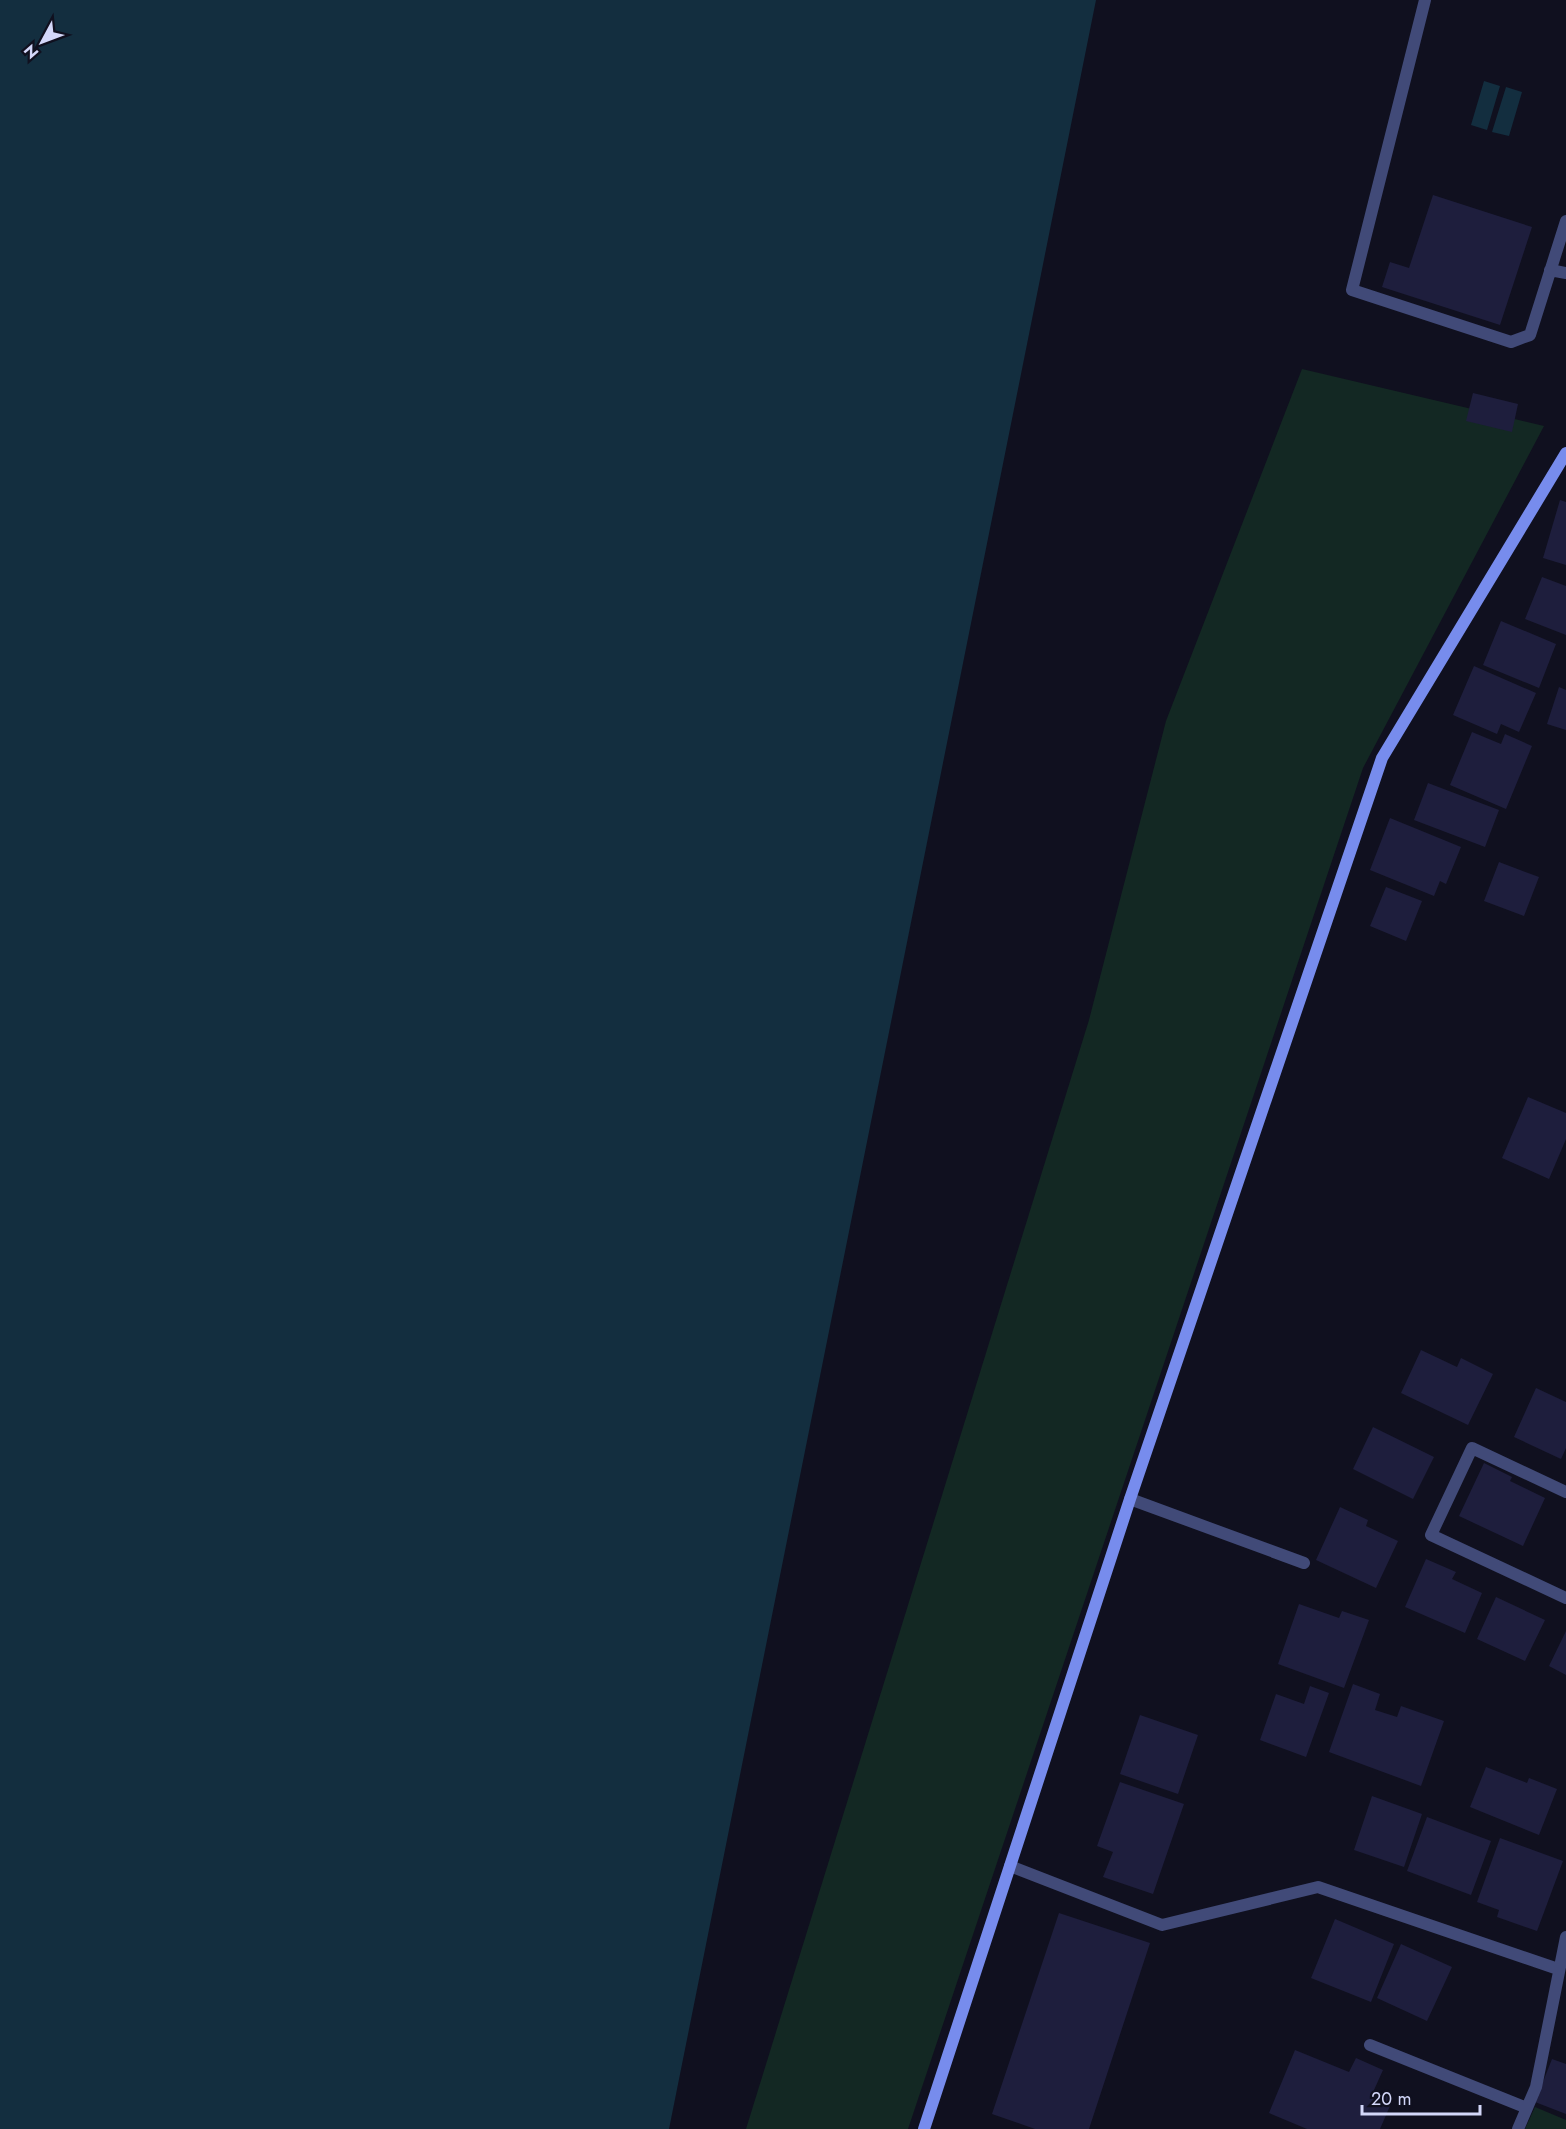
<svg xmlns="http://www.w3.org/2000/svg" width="1566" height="2129" viewBox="0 0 1566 2129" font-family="Jost,sans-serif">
	<rect width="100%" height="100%" fill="#10101f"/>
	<!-- green -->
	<path fill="#132823" d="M 1302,369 L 1544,426 L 1363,768 L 908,2129 L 746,2129 L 1089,1020 L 1166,721 Z
		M 1535,2107 L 1566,2120 L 1566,2129 L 1525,2129 Z"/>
	<!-- water -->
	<path fill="#132e3f" d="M 0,0 L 1096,0 L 669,2129 L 0,2129 Z
		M 1484,81 L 1500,86 L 1487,130 L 1471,125 Z
		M 1506,87 L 1522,92 L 1509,136 L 1492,132 Z"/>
	<!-- building -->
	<path fill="#1e1e3d" d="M 1433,195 L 1532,227 L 1500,325 L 1382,287 L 1390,262 L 1409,268 Z
		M 1473,393 L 1518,404 L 1512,432 L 1466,421 Z
		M 1560,500 L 1566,502 L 1566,565 L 1543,558 Z
		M 1542,577 L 1566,586 L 1566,635 L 1525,619 Z
		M 1501,621 L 1556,644 L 1539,688 L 1483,665 Z
		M 1474,666 L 1536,693 L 1519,732 L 1501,724 L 1497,734 L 1453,715 Z
		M 1559,687 L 1566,690 L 1566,730 L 1547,724 Z
		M 1472,732 L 1501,744 L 1505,734 L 1532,746 L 1506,809 L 1450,785 Z
		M 1428,783 L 1499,810 L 1485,847 L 1414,820 Z
		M 1390,818 L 1461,847 L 1446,884 L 1440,881 L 1434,896 L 1370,870 Z
		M 1499,862 L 1539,877 L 1524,916 L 1484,901 Z
		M 1386,887 L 1422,901 L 1406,941 L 1370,926 Z
		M 1528,1097 L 1566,1113 L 1566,1139 L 1549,1179 L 1502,1158 Z
		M 1421,1350 L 1457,1367 L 1461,1358 L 1493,1374 L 1468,1425 L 1401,1393 Z
		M 1536,1388 L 1566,1402 L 1566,1448 L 1561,1459 L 1514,1437 Z
		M 1373,1427 L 1434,1457 L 1413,1499 L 1353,1469 Z
		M 1484,1463 L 1512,1477 L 1510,1481 L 1545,1498 L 1523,1546 L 1459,1516 Z
		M 1340,1507 L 1368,1520 L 1366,1526 L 1398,1541 L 1376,1588 L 1316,1560 Z
		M 1426,1559 L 1456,1572 L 1452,1579 L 1482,1593 L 1465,1633 L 1405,1607 Z
		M 1496,1597 L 1545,1620 L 1525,1661 L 1477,1639 Z
		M 1299,1604 L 1339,1618 L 1342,1611 L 1369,1620 L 1344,1688 L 1278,1664 Z
		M 1566,1631 L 1566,1675 L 1549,1666 Z
		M 1353,1684 L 1380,1694 L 1375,1710 L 1397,1717 L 1401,1706 L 1444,1721 L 1421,1786 L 1329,1752 Z
		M 1310,1686 L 1329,1693 L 1306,1757 L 1260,1740 L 1276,1694 L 1304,1704 Z
		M 1140,1715 L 1198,1735 L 1178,1794 L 1120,1774 Z
		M 1486,1767 L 1527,1783 L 1529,1778 L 1557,1789 L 1539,1835 L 1470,1807 Z
		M 1120,1782 L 1184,1804 L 1153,1894 L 1103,1877 L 1113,1852 L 1097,1846 Z
		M 1372,1796 L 1422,1814 L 1404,1867 L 1354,1850 Z
		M 1427,1817 L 1491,1841 L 1471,1895 L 1407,1871 Z
		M 1500,1838 L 1563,1861 L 1537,1931 L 1497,1917 L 1499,1910 L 1477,1902 Z
		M 1059,1913 L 1150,1943 L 1089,2129 L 1035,2129 L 992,2114 Z
		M 1335,1919 L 1394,1944 L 1371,2002 L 1311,1978 Z
		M 1401,1944 L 1452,1967 L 1427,2021 L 1377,1998 Z
		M 1295,2050 L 1349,2072 L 1356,2058 L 1383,2070 L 1374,2090 L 1393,2099 L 1380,2129 L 1307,2129 L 1269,2113 Z
		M 1552,2059 L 1566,2064 L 1566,2114 L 1535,2102 Z"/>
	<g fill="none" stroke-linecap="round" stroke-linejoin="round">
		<!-- lane -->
		<path stroke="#414a78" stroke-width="12" d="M 1425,0 L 1352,290 L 1511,342 L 1530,335 L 1566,221
			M 1550,270 L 1566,273"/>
		<!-- street -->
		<path stroke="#414a78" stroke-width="12" d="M 1566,1492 L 1472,1448 L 1431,1535 L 1566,1598
			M 1130,1499 L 1304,1563
			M 1010,1866 L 1162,1925 L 1318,1887 L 1558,1969
			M 1370,2045 L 1527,2108
			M 1518,2129 L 1536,2087 L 1566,1937"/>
		<!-- secondary -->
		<path stroke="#778ced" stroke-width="12" d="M 924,2129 L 1130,1499 L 1382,758 L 1566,453"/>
	</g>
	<!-- north arrow -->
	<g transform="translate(42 42) rotate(229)" stroke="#10101f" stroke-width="4.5" paint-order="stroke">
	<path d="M0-4.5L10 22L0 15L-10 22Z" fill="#d3d7f9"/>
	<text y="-9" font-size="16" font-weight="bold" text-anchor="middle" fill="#d3d7f9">N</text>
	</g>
	<!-- scale -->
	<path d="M1362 2105v9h118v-9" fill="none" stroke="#d3d7f9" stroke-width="3"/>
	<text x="1371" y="2105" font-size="18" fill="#d3d7f9" stroke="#10101f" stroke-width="4.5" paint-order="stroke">20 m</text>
</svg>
